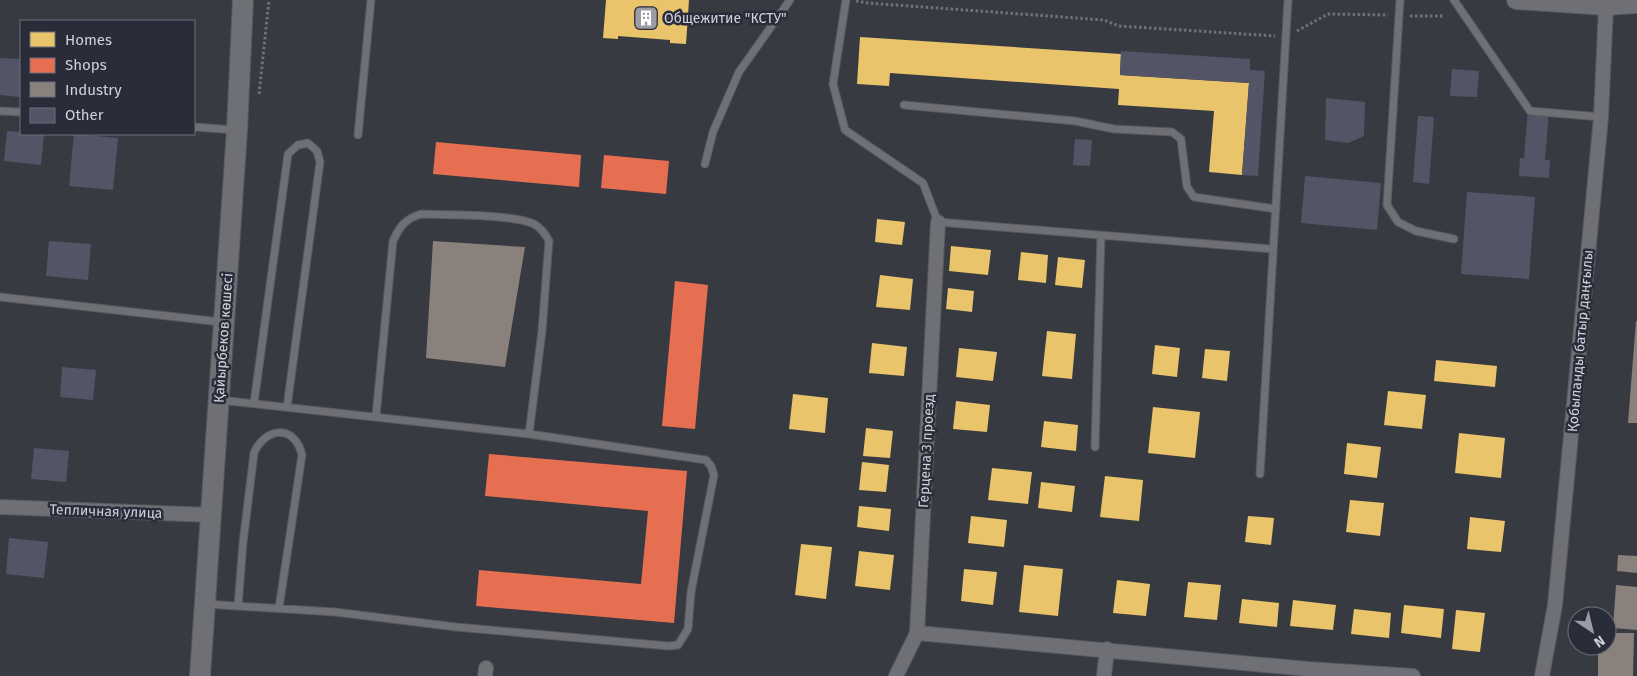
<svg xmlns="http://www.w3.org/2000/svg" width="1637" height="676" viewBox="0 0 1637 676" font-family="'Fira Sans',sans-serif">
	<rect width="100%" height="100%" fill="#383a42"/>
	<!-- homes -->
	<path fill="#e9c46a" d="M 606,0 L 689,0 L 686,44 L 670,43 L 670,40 L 618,36 L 618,39 L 603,38 Z
		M 860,37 L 1121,54 L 1120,75 L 1249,83 L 1242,175 L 1209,172 L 1214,111 L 1118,105 L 1119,89 L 890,73 L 889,86 L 857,84 Z
		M 877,219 L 905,222 L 902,245 L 875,242 Z
		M 951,246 L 991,250 L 988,275 L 949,271 Z
		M 1021,252 L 1048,255 L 1046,283 L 1018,280 Z
		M 1058,257 L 1085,260 L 1082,288 L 1055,285 Z
		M 880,275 L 913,279 L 910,310 L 876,307 Z
		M 948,288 L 974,291 L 972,312 L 946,309 Z
		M 1047,331 L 1076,334 L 1072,379 L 1042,376 Z
		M 872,343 L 907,347 L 904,376 L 869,373 Z
		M 1155,345 L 1180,348 L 1177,377 L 1152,374 Z
		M 959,348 L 997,352 L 993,381 L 956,377 Z
		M 1205,349 L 1230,351 L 1227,381 L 1202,378 Z
		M 1436,360 L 1497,366 L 1495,387 L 1434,381 Z
		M 1388,391 L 1426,395 L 1422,429 L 1384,425 Z
		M 793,394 L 828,398 L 825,433 L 789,429 Z
		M 956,401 L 990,405 L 987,432 L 953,429 Z
		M 1153,407 L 1200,412 L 1195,458 L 1148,453 Z
		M 1044,421 L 1078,425 L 1076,451 L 1041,447 Z
		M 866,428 L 893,431 L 890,458 L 863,456 Z
		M 1459,433 L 1505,438 L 1501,478 L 1455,473 Z
		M 1347,443 L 1381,447 L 1377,478 L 1344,474 Z
		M 862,462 L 889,465 L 886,492 L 859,490 Z
		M 992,468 L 1032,472 L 1028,504 L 988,500 Z
		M 1105,476 L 1143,480 L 1139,521 L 1100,517 Z
		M 1041,482 L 1075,486 L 1072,512 L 1038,508 Z
		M 1350,500 L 1384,503 L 1380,536 L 1346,532 Z
		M 859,506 L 891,509 L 889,531 L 857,527 Z
		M 971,516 L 1007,520 L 1004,547 L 968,543 Z
		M 1248,516 L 1274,518 L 1271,545 L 1245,542 Z
		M 1470,517 L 1505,521 L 1501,552 L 1467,549 Z
		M 801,544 L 832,547 L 826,599 L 795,595 Z
		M 859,551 L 894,555 L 890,590 L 855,586 Z
		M 1024,565 L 1063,569 L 1058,616 L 1019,612 Z
		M 964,569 L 997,572 L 993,605 L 961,601 Z
		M 1117,580 L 1150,584 L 1146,616 L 1113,613 Z
		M 1188,582 L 1221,585 L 1217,620 L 1184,617 Z
		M 1242,599 L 1279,603 L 1277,627 L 1239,623 Z
		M 1293,600 L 1336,605 L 1333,630 L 1290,626 Z
		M 1404,605 L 1444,609 L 1441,638 L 1401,633 Z
		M 1354,609 L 1391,613 L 1389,638 L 1351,634 Z
		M 1456,610 L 1485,613 L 1480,652 L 1452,649 Z"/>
	<!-- shops -->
	<path fill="#e76f51" d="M 436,142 L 581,155 L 579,187 L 433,174 Z
		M 604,155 L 669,161 L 666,194 L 601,188 Z
		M 675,281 L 708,285 L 695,429 L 662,426 Z
		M 489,454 L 687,471 L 674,623 L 476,606 L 479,570 L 641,584 L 648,511 L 485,496 Z"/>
	<!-- industry -->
	<path fill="#8a817c" d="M 433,241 L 525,247 L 505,367 L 426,358 Z
		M 1636,321 L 1637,321 L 1637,423 L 1628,423 Z
		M 1618,555 L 1637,556 L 1637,573 L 1617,571 Z
		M 1616,585 L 1637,587 L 1637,630 L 1613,628 Z
		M 1607,633 L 1634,633 L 1633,676 L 1598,676 L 1598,646 L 1607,646 Z"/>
	<!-- building -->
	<path fill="#545467" d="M 1121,51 L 1250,59 L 1250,70 L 1265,71 L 1258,176 L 1242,175 L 1249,83 L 1120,75 Z
		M 0,58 L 21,59 L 20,97 L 0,95 Z
		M 1452,69 L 1479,71 L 1477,97 L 1450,96 Z
		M 1326,98 L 1365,102 L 1364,136 L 1348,143 L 1325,140 Z
		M 1528,109 L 1549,111 L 1545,160 L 1550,160 L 1549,178 L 1519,176 L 1520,158 L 1524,158 Z
		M 1418,116 L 1434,117 L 1429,184 L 1413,182 Z
		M 7,131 L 44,134 L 41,165 L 4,161 Z
		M 74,134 L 118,138 L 113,190 L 69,186 Z
		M 1075,139 L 1092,140 L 1090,166 L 1073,165 Z
		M 1305,176 L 1381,183 L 1377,230 L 1301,223 Z
		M 1467,192 L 1535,197 L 1529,279 L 1461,274 Z
		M 49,241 L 91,244 L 88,280 L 46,276 Z
		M 62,367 L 96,370 L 93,400 L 60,397 Z
		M 34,448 L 69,451 L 66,482 L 31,479 Z
		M 9,538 L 48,542 L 44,578 L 6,574 Z"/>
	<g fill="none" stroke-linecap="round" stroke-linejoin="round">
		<!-- service casing -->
		<g stroke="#57585f" stroke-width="9">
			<path id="service" d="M 846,0 L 833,84 L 845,130 L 923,183 L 938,222 L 1273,249
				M 1400,0 L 1387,205 L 1398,222 L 1416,231 L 1454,239
				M 1454,0 L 1530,111 L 1601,117
				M 904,105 L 1075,121 L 1114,129 L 1172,132 L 1181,139 L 1187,187 L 1194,197 L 1276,209
				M 0,111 L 21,112
				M 194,127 L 236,130
				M 358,135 L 371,0
				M 705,164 L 713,132 L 739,72 L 790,0
				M 0,297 L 221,322
				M 254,403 L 288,154 L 298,145 L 308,143 L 317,151 L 320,162 L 287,407
				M 376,416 L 393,241 C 400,226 405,219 421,214 C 446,215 514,214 534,224 C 541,228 545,233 549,241 L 542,331 L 529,434
				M 1095,447 L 1101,235
				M 1260,474 L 1288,0
				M 205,604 L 335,612 L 456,627 L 669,646 L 678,645 L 688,629 L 691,592 L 714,475 L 711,466 L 706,460 L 529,434 L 220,400
				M 238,606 L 243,543 L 254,453 C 265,427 295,424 302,455 L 279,608"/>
		</g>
		<!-- minor casing -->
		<g stroke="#57585f" stroke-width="16">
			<path id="minor" d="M 0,507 L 212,515
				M 917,633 L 1308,669 L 1413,676
				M 485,676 L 486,668
				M 896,676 L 917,633 L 938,222
				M 1104,676 L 1107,649
				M 1542,676 L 1555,605 L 1601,117 L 1606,6"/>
		</g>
		<!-- tertiary casing -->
		<g stroke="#57585f" stroke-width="20">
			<path id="tertiary" d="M 1516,0 L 1606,6 L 1637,4"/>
		</g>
		<!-- secondary casing -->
		<g stroke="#57585f" stroke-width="22">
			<path id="secondary" d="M 200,676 L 237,130 L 243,0"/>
		</g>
		<!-- path -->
		<path stroke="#717278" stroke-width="3" stroke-dasharray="2.5 2.5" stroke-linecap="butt" d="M 856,1 L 867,3 L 1104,20 L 1119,26 L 1275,36
			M 1410,16 L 1444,16
			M 1297,31 L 1328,14 L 1388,15
			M 259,94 L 269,0"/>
		<!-- service -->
		<use href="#service" stroke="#6f7076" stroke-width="7"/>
		<!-- minor -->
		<use href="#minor" stroke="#6f7076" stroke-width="14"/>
		<!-- tertiary -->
		<use href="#tertiary" stroke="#6f7076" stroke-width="18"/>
		<!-- secondary -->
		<use href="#secondary" stroke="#6f7076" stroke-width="20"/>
	</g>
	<!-- icons -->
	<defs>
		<g id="building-square" transform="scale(1.25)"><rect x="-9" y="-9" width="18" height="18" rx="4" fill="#9b9ca5" stroke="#2b2c3a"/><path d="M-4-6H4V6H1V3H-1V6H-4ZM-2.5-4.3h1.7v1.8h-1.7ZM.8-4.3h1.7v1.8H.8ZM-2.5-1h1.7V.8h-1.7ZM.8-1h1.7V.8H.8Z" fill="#fff"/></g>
	</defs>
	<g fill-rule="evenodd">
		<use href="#building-square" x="646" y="18"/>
	</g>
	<g text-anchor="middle" stroke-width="5" stroke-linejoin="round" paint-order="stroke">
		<!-- poi labels -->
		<g font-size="14" fill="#d0d1db" stroke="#2b2c3a" text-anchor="start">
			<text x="664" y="23">Общежитие "КСТУ"</text>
		</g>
		<!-- street labels -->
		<g font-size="14" fill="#d0d1db" stroke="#2b2c3a">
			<text transform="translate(223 338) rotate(-86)" y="5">Қайырбеков көшесі</text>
			<text transform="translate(1580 341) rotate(-85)" y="5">Қобыланды батыр даңғылы</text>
			<text transform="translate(926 451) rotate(-87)" y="5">Герцена 3 проезд</text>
			<text transform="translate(106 511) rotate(2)" y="5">Тепличная улица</text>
		</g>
	</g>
	<!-- legend -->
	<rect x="20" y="20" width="175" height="115" fill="#2b2c3a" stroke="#6d6e7a"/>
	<rect x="30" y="32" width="25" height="15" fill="#e9c46a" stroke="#6d6e7a"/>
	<text x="65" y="45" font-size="15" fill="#d0d1db">Homes</text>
	<rect x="30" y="58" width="25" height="15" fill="#e76f51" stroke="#6d6e7a"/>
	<text x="65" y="70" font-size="15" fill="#d0d1db">Shops</text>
	<rect x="30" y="82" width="25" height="15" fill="#8a817c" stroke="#6d6e7a"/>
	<text x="65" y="95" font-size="15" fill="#d0d1db">Industry</text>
	<rect x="30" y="108" width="25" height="15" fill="#545467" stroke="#6d6e7a"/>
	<text x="65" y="120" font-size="15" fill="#d0d1db">Other</text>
	<!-- north arrow -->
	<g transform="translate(1592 631) rotate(145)"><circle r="24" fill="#2b2c3a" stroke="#6d6e7a"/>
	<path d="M0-4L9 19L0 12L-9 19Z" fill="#9b9ca5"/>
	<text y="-8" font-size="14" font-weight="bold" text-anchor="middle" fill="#d0d1db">N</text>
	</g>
</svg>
